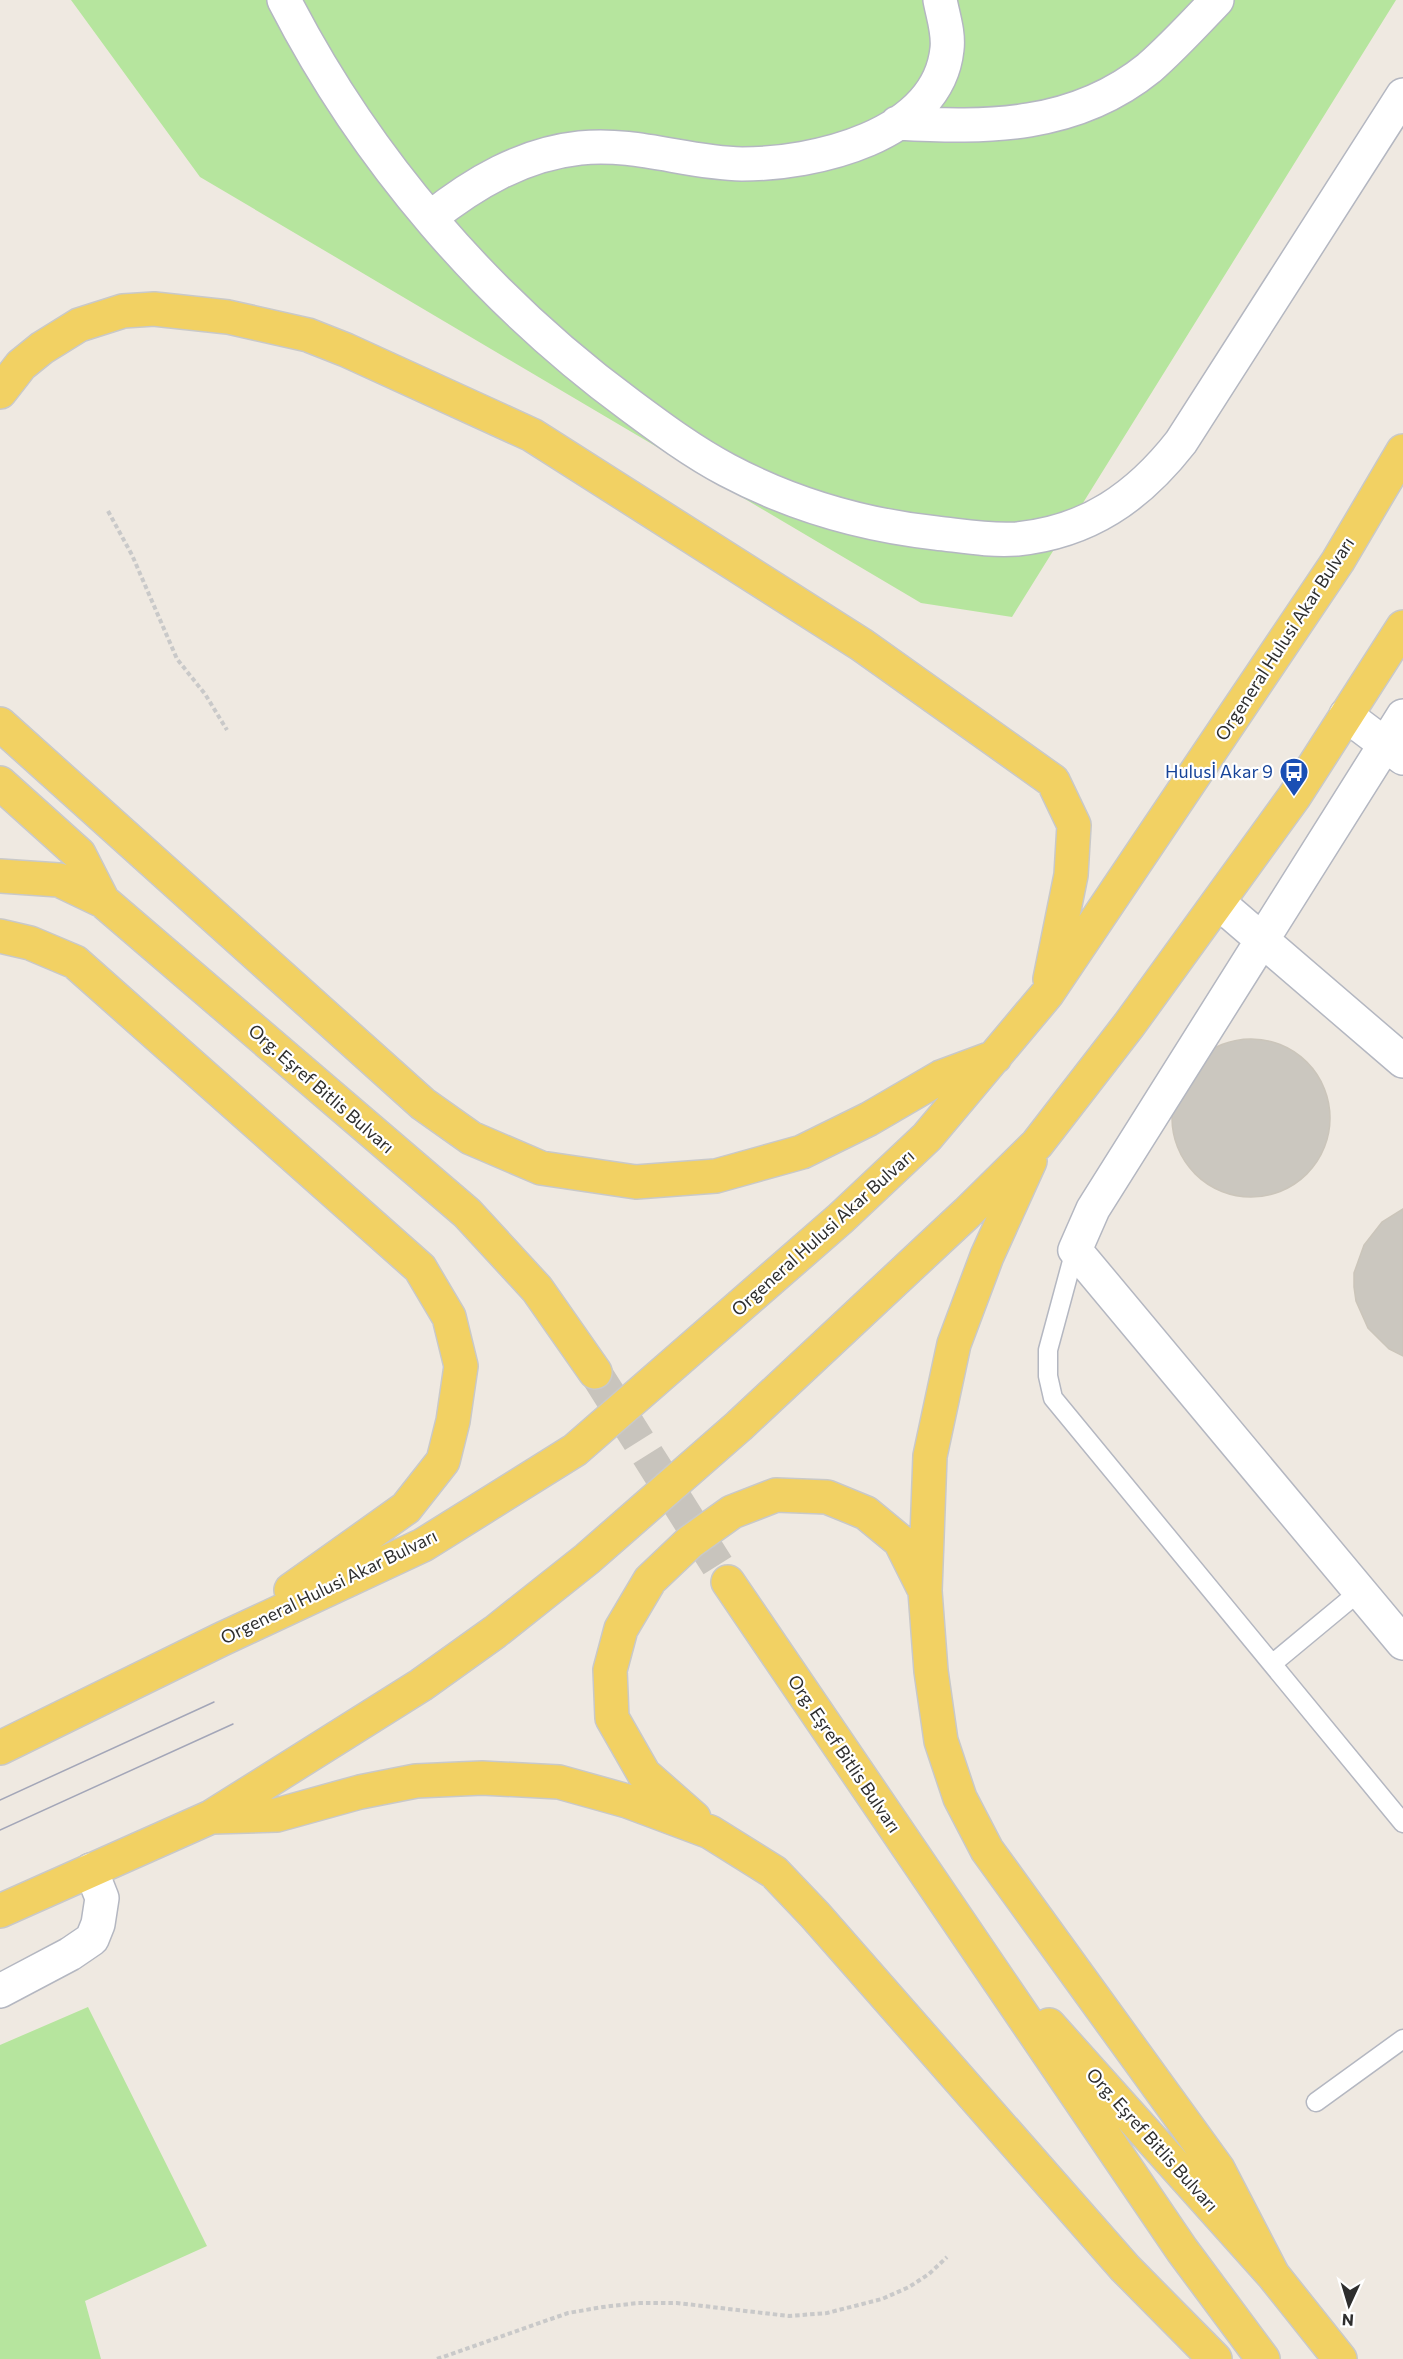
<svg xmlns="http://www.w3.org/2000/svg" width="1403" height="2359" viewBox="0 0 1403 2359" font-family="Commissioner,sans-serif">
	<rect width="100%" height="100%" fill="#efe9e1"/>
	<!-- green -->
	<path fill="#b6e59e" d="M 71,0 L 1396,0 L 1012,617 L 921,603 L 200,177 Z
		M 88,2007 L 207,2246 L 85,2301 L 101,2359 L 0,2359 L 0,2045 Z"/>
	<!-- building -->
	<path fill="#cbc7bf" stroke="#cbc5ba" stroke-width="1.5" d="M1172 1118a79 79 0 1 1 158 0a79 79 0 1 1-158 0Z
		M 1403,1209 L 1403,1356 L 1389,1349 L 1368,1328 L 1356,1301 L 1354,1287 L 1354,1273 L 1364,1245 L 1382,1222 Z"/>
	<g fill="none" stroke-linecap="round" stroke-linejoin="round">
		<!-- primary-tunnel -->
		<path stroke="#c8c4bd" stroke-width="33" stroke-dasharray="33 16" stroke-linecap="butt" d="M 595,1372 L 728,1582"/>
		<!-- service casing -->
		<g stroke="#b4b7c1" stroke-width="21">
			<path id="service" d="M 1075,1250 L 1048,1350 L 1048,1376 L 1053,1398 L 1403,1823
				M 1272,1664 L 1360,1591
				M 1316,2102 L 1403,2039"/>
		</g>
		<!-- minor casing -->
		<g stroke="#b4b7c1" stroke-width="36">
			<path id="minor" d="M 284,0 C 366,160 487,300 631,406 C 662,429 693,452 727,470 C 793,505 863,525 936,533 C 963,536 990,541 1017,539 C 1088,532 1138,497 1181,442 L 1403,95
				M 897,123 C 988,128 1075,128 1149,68 C 1173,47 1195,23 1217,0
				M 430,218 C 474,183 523,154 580,148 C 636,142 687,163 742,164 C 813,164 938,137 947,49 C 949,33 943,16 940,0
				M 1346,715 L 1403,758
				M 1403,716 L 1093,1209 L 1075,1250 L 1403,1643
				M 1219,903 L 1403,1061
				M 0,1991 L 70,1954 L 92,1939 L 98,1924 L 102,1898 L 91,1870"/>
		</g>
		<!-- primary casing -->
		<g stroke="#c9c9c9" stroke-width="36">
			<path id="primary" d="M 0,392 L 21,365 L 42,348 L 79,325 L 123,311 L 154,309 L 228,317 L 308,335 L 346,350 L 532,435 L 862,645 L 1053,781 L 1074,825 L 1071,875 L 1050,979
				M 0,724 L 423,1104 L 471,1138 L 541,1168 L 636,1182 L 716,1176 L 802,1152 L 869,1119 L 941,1077 L 995,1057
				M 0,783 L 79,854 L 103,901
				M 0,876 L 59,880 L 103,901 L 467,1213 L 537,1289 L 595,1372
				M 0,936 L 30,943 L 75,962 L 420,1268 L 449,1317 L 461,1366 L 453,1421 L 443,1461 L 406,1508 L 291,1590
				M 1030,1161 L 987,1256 L 954,1344 L 930,1456 L 925,1591 L 931,1671 L 941,1741 L 960,1798 L 987,1850 L 1218,2169 L 1273,2275
				M 728,1582 L 1182,2250 L 1263,2359
				M 0,1748 L 222,1639 L 423,1545 L 575,1450 L 841,1218 L 927,1137 L 1047,994 L 1338,561 L 1403,451
				M 213,1817 L 277,1815 L 360,1792 L 416,1781 L 482,1778 L 559,1782 L 627,1801 L 710,1832 L 774,1872 L 815,1915 L 1125,2268 L 1215,2359
				M 694,1818 L 644,1774 L 612,1718 L 610,1670 L 621,1629 L 650,1580 L 690,1542 L 732,1512 L 776,1495 L 827,1497 L 866,1513 L 900,1541 L 923,1587
				M 0,1911 L 211,1817 L 421,1685 L 495,1632 L 587,1559 L 739,1426 L 967,1213 L 1037,1144 L 1129,1025 L 1294,797 L 1403,627
				M 1049,2025 L 1273,2275 L 1340,2359"/>
		</g>
		<!-- path -->
		<path stroke="#c9c9c9" stroke-width="4" stroke-dasharray="4.5 3" stroke-linecap="butt" d="M 108,511 L 132,555 L 177,659 L 205,694 L 227,730
			M 437,2359 L 568,2313 L 603,2307 L 638,2303 L 677,2303 L 789,2316 L 827,2313 L 882,2299 L 909,2287 L 929,2274 L 947,2257"/>
		<!-- service -->
		<use href="#service" stroke="#fff" stroke-width="18"/>
		<!-- minor -->
		<use href="#minor" stroke="#fff" stroke-width="33"/>
		<!-- primary -->
		<use href="#primary" stroke="#f2d163" stroke-width="33"/>
		<!-- tram -->
		<path stroke="#a3a6b8" stroke-width="1.5" d="M 0,1800 L 214,1702
			M 0,1830 L 233,1724"/>
	</g>
	<!-- icons -->
	<defs>
		<g id="bus-pin" transform="scale(1.5)"><path d="M0 17L-7.5 6A9.5 9.5 0 1 1 7.5 6Z" fill="#1a4fb4" stroke="#fff"/><path d="M-5-6H5V4H4V6H2V4H-2V6H-4V4H-5ZM-3.5-4V0h7V-4ZM-3.5 1.2v1.5H-2V1.2ZM2 1.2v1.5H3.5V1.2Z" fill="#fff"/></g>
	</defs>
	<g fill-rule="evenodd">
		<use href="#bus-pin" x="1294" y="772"/>
	</g>
	<g text-anchor="middle" stroke-width="4.5" stroke-linejoin="round" paint-order="stroke">
		<!-- street labels -->
		<g font-size="18" fill="#2e2e2e" stroke="#fff">
			<text transform="translate(1285 639) rotate(-57)" y="6">Orgeneral Hulusi Akar Bulvarı</text>
			<text transform="translate(321 1089) rotate(41)" y="6">Org. Eşref Bitlis Bulvarı</text>
			<text transform="translate(823 1233) rotate(-42)" y="6">Orgeneral Hulusi Akar Bulvarı</text>
			<text transform="translate(329 1587) rotate(-26)" y="6">Orgeneral Hulusi Akar Bulvarı</text>
			<text transform="translate(844 1754) rotate(56)" y="6">Org. Eşref Bitlis Bulvarı</text>
			<text transform="translate(1152 2140) rotate(48)" y="6">Org. Eşref Bitlis Bulvarı</text>
		</g>
		<!-- transit labels -->
		<g font-size="18" fill="#164399" stroke="#fff" text-anchor="end">
			<text x="1273" y="778">Hulusİ Akar 9</text>
		</g>
	</g>
	<!-- north arrow -->
	<g transform="translate(1349 2305) rotate(184)" stroke="#ffffff" stroke-width="4.5" paint-order="stroke">
	<path d="M0-4.5L10 22L0 15L-10 22Z" fill="#2e2e2e"/>
	<text y="-9" font-size="16" font-weight="bold" text-anchor="middle" fill="#2e2e2e">N</text>
	</g>
</svg>
